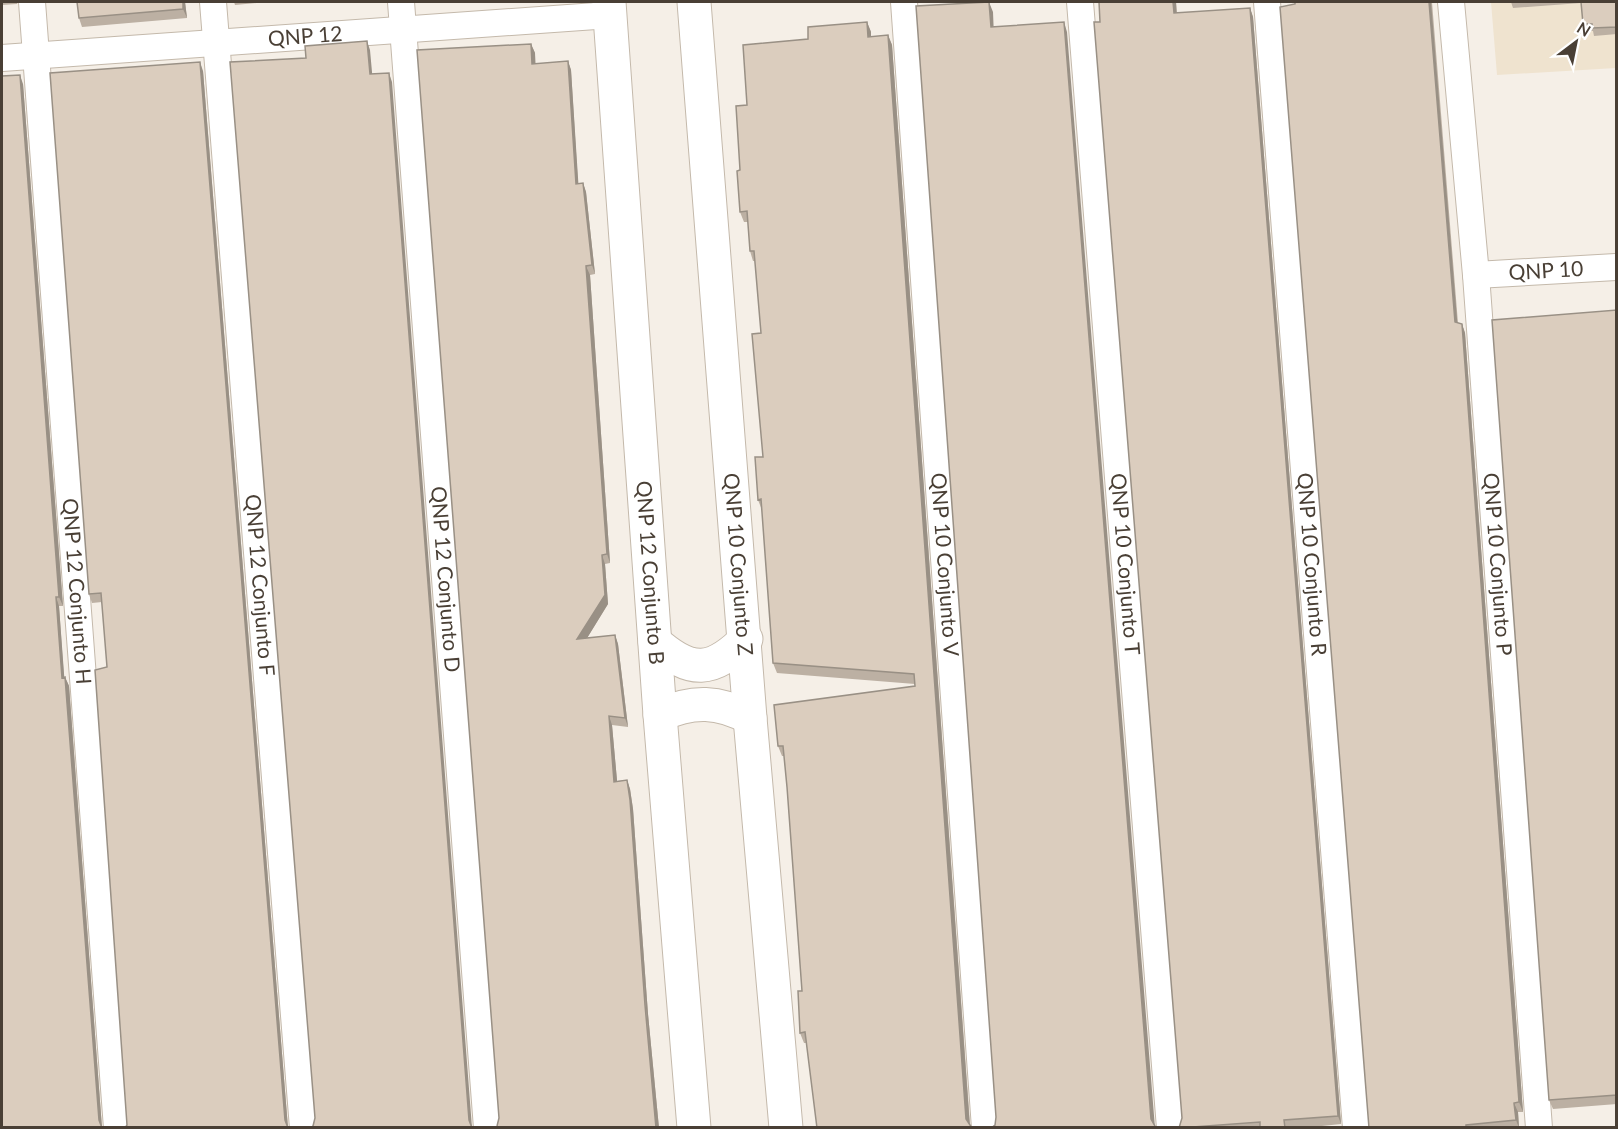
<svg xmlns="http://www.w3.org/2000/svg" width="1618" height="1129" viewBox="0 0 1618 1129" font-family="Lato,sans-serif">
	<rect width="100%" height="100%" fill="#f5efe7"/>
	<!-- education -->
	<path fill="#efe3cf" d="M 1491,2 L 1616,2 L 1616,68 L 1497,75 Z"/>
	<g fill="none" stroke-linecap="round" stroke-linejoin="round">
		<!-- minor casing -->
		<g stroke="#c4b9ab" stroke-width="28">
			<g id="minor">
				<path id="s1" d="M 32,2 L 117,1128"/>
				<path id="s2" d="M 213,2 L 303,1128"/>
				<path id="s3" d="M 401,2 L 487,1128"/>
				<path id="s4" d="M 904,2 L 985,1128"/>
				<path id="s5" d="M 1080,2 L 1170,1128"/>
				<path id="s6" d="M 1267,2 L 1356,1128"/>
				<path id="s7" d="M 1451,2 L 1476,275 L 1539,1128"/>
				<path id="s8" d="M 2,58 L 610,15"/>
				<path id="s9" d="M 1476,275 L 1616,267"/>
			</g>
		</g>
		<!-- tertiary casing -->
		<g stroke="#c4b9ab" stroke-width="35">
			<g id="tertiary">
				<path id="s10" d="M 609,2 L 660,715 L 694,1128"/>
				<path id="s11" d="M 694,2 L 750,718 L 786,1128"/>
				<path d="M 655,642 C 691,674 712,673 746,639"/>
				<path d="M 660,715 C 693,700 719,701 750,718"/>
			</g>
		</g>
		<!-- minor -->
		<use href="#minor" stroke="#fff" stroke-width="26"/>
		<!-- tertiary -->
		<use href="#tertiary" stroke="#fff" stroke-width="33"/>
	</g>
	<!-- wall -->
	<path fill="#bcb0a3" d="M 2,2 L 18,2 L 17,4 L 2,5 Z
		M 185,2 L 187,18 L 82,27 L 79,18 Z
		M 234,2 L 268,2 L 235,5 Z
		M 1099,2 L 1176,2 L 1177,13 L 1250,8 L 1253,17 L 1341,1124 L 1303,1128 L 1179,1128 L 1182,1118 Z
		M 1295,2 L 1432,2 L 1458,323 L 1462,324 L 1465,333 L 1523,1112 L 1518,1112 L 1519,1128 L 1369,1128 Z
		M 1511,2 L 1617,2 L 1617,34 L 1594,36 L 1593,31 L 1585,31 L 1583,24 L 1581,3 L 1513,8 Z
		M 867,22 L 871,32 L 871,37 L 888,35 L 892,45 L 970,1124 L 806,1043 L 804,1043 L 800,1033 L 802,991 L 787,787 L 784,756 L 782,756 L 778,746 L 915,686 L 915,684 L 777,673 L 773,663 L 762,510 L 758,500 L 763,457 L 761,333 L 755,261 L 753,261 L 750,251 L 748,222 L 744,222 L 740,212 L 740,170 L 747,105 L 808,39 Z
		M 531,44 L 535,53 L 535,64 L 568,61 L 571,70 L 578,184 L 583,183 L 586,192 L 595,274 L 590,275 L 610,563 L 605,564 L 608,604 L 587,638 L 615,635 L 618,644 L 628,727 L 612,725 L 617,781 L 627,780 L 630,789 L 633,809 L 648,1014 L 659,1128 L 497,1126 L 499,1118 Z
		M 203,71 L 288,1128 L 127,1125 L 107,667 L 102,602 L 92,603 L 89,594 Z
		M 23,84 L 63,606 L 59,606 L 64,678 L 65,677 L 69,686 L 102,1128 L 2,1128 Z
		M 1617,310 L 1617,1104 L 1553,1109 L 1549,1100 Z"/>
	<!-- shaded-wall -->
	<path fill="#999085" d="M 183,2 L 185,2 L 187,18 L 183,9 Z
		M 989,2 L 993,12 L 994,37 L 991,27 Z
		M 1173,2 L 1176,2 L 1177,22 L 1174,13 Z
		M 1429,2 L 1431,2 L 1458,331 L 1455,322 Z
		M 1250,8 L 1253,17 L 1341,1124 L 1338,1116 Z
		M 867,22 L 871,32 L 871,47 L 868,37 Z
		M 1064,22 L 1067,32 L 1155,1128 L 1151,1119 Z
		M 888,35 L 892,45 L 970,1128 L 966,1119 Z
		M 367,41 L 370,50 L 373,83 L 370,74 Z
		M 531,44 L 535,53 L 536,73 L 532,64 Z
		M 568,61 L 571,70 L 579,193 L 576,184 Z
		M 200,62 L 203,71 L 288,1128 L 285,1120 Z
		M 389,73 L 392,82 L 472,1128 L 469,1120 Z
		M 20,75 L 23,84 L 63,606 L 59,597 Z
		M 583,183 L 586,192 L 595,274 L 592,265 Z
		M 586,266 L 590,275 L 610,563 L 607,554 Z
		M 1462,324 L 1465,333 L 1523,1112 L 1519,1102 Z
		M 602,555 L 605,564 L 608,604 L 581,648 L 577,639 Z
		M 56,597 L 59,606 L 65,687 L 62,678 Z
		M 615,635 L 618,644 L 628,727 L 625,718 Z
		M 65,677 L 69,686 L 102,1128 L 99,1120 Z
		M 609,716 L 612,725 L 618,791 L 614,782 Z
		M 627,780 L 630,789 L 633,809 L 648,1014 L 659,1128 L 656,1128 Z
		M 1514,1103 L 1518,1112 L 1519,1128 L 1516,1120 Z"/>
	<!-- building -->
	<path fill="#dbcdbe" stroke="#999085" stroke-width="1.5" d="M 77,2 L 183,2 L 183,9 L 79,18 Z
		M 989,2 L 991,27 L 1064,22 L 1151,1119 L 1156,1128 L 991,1128 L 995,1125 L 996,1117 L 916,6 Z
		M 1099,2 L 1173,2 L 1174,13 L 1250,8 L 1338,1116 L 1284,1120 L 1285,1128 L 1260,1128 L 1260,1122 L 1179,1128 L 1182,1118 L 1094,22 L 1100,22 Z
		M 1295,2 L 1429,2 L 1455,322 L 1462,324 L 1519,1102 L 1514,1103 L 1516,1120 L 1466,1125 L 1466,1128 L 1369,1128 L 1280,7 L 1295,4 Z
		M 1581,2 L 1617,2 L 1617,27 L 1592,28 L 1592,24 L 1583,24 Z
		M 867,22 L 868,37 L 888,35 L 966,1119 L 972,1128 L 817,1128 L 805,1032 L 800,1033 L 798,991 L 802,991 L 787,787 L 783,746 L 778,746 L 774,705 L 915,686 L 914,674 L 773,663 L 761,499 L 758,500 L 755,457 L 763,457 L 752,334 L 761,333 L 754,251 L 750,251 L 747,211 L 740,212 L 737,171 L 740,170 L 736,106 L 747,105 L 743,45 L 808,39 L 808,27 Z
		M 367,41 L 370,74 L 389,73 L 469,1120 L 472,1128 L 311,1128 L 313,1126 L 315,1118 L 230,62 L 306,58 L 305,46 Z
		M 531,44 L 532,64 L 568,61 L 576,184 L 583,183 L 592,265 L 586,266 L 607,554 L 602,555 L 605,595 L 577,639 L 615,635 L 625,718 L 609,716 L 614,782 L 627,780 L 630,800 L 645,1005 L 656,1128 L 496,1128 L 497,1126 L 499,1118 L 417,50 Z
		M 200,62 L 285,1120 L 288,1128 L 125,1128 L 127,1125 L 95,670 L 107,667 L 101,593 L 89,594 L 50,73 Z
		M 20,75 L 59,597 L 56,597 L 62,678 L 65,677 L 99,1120 L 102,1128 L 2,1128 L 2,76 Z
		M 1617,310 L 1617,1095 L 1549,1100 L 1492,320 Z"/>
	<g text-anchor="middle" stroke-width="6" stroke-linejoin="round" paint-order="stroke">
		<!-- street labels -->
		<g font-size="21" fill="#493f35" stroke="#fff">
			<text dy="7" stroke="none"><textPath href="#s8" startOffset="304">QNP 12</textPath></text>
			<text dy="7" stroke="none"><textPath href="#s9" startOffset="70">QNP 10</textPath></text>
			<text dy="7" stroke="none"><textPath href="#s4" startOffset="564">QNP 10 Conjunto V</textPath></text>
			<text dy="7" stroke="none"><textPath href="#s5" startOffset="564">QNP 10 Conjunto T</textPath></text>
			<text dy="7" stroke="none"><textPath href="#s6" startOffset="564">QNP 10 Conjunto R</textPath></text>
			<text dy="7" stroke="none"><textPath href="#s7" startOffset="564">QNP 10 Conjunto P</textPath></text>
			<text dy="7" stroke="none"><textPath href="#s11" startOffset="564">QNP 10 Conjunto Z</textPath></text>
			<text dy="7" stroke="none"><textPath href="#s10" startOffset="572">QNP 12 Conjunto B</textPath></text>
			<text dy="7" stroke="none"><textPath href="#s3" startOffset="579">QNP 12 Conjunto D</textPath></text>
			<text dy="7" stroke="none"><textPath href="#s2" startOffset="585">QNP 12 Conjunto F</textPath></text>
			<text dy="7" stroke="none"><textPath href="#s1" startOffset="591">QNP 12 Conjunto H</textPath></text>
		</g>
	</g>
	<!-- border -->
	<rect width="1618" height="1129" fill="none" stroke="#493f35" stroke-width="6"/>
	<!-- north arrow -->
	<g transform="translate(1576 42) rotate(32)" stroke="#ffffff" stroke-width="4.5" paint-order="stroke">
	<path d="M0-4.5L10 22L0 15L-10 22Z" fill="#493f35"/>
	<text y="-9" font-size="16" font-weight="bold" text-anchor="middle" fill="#493f35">N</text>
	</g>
</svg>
